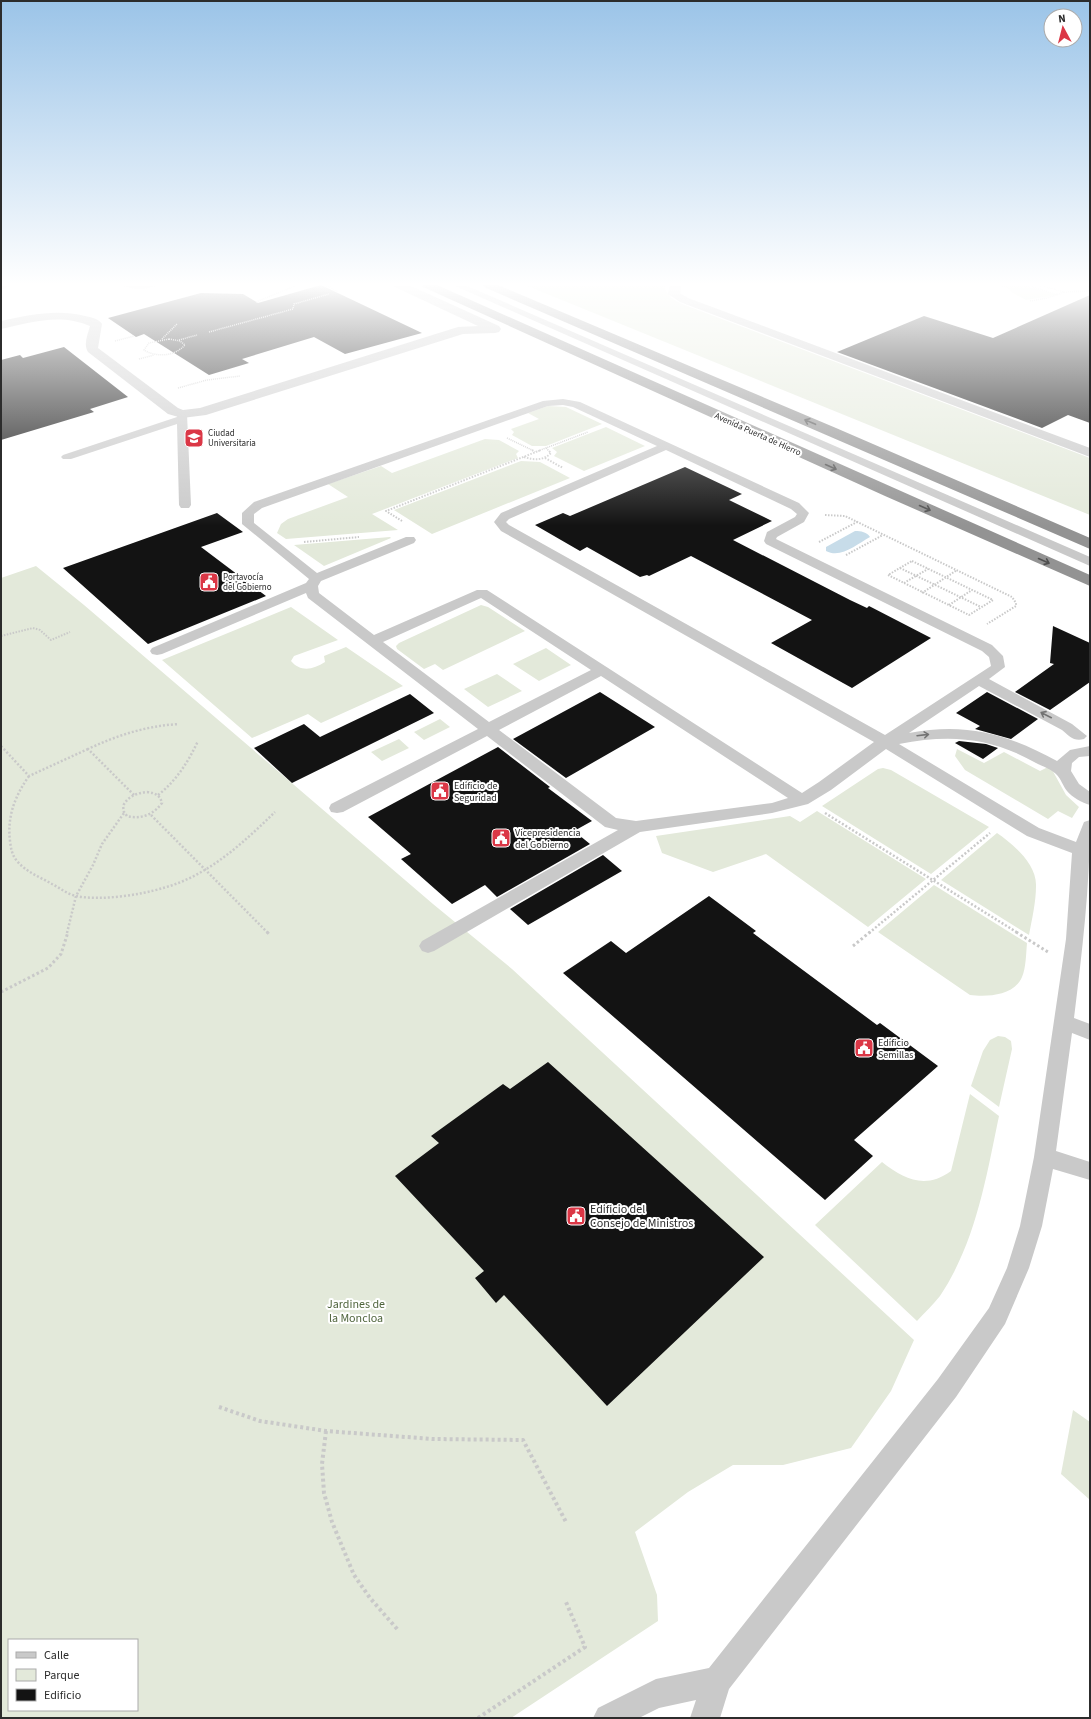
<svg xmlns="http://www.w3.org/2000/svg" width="1091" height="1719" viewBox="0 0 1091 1719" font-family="'Source Sans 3',sans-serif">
	<rect width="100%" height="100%" fill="#fff"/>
	<!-- green -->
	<path fill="#e3e9da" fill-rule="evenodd" d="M 525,285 L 668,285 L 665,288 C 668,297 674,300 682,304 L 1090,458 L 1090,515 Z
		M 996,285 L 1023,285 L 1057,295 L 1026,300 L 1013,293 L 1009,289 Z
		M 548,406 L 566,407 L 602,424 L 546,446 L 532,446 L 512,435 L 514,432 L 511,429 L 539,419 L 528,413 Z
		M 606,427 L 645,446 L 584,471 L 554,456 L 557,452 L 552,448 Z
		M 485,439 L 499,440 L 519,451 L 516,454 L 518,458 L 372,514 L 398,530 L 286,539 L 277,533 L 281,524 L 288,519 L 348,497 L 328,484 L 381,466 L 392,473 Z
		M 521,461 L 540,462 L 570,478 L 432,534 L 394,510 Z
		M 390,537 L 391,538 L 324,566 L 294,545 Z
		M 36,566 L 84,605 L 433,904 L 512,969 L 914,1340 L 891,1391 L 851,1448 L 783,1465 L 733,1465 L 688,1492 L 635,1532 L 657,1595 L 658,1621 L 511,1718 L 1,1718 L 1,578 ZM 9,1640 L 137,1640 L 137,1710 L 9,1710 Z
		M 481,605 L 488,607 L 525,631 L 443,670 L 435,664 L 424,669 L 397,649 L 396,646 L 399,643 Z
		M 291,607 L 338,640 L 294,656 L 291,661 C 300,672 313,670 325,662 L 324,656 L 346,647 L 403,686 L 321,723 L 308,714 L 252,738 L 162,660 Z
		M 546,648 L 571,665 L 539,681 L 513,664 Z
		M 497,674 L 522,691 L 488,707 L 464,689 Z
		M 440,719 L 450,727 L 424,740 L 414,732 Z
		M 399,739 L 409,748 L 382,761 L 371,752 Z
		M 957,749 L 984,763 L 1004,752 L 1040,771 L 1050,766 L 1066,795 L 1079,807 L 1072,818 L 1058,811 L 1048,819 L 965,770 L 955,756 Z
		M 883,768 L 891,770 L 989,827 L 931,874 L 822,806 L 878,769 Z
		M 817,811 L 926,879 L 868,927 L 766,854 L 713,872 L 662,853 L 656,836 L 790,816 L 800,822 Z
		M 997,833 C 1013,844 1037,864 1036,886 C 1036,902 1032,919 1029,935 L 941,880 Z
		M 934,885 L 1027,943 C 1026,954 1026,968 1022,977 C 1014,996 987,997 970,995 L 878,932 Z
		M 998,1036 L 1005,1037 L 1011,1041 L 1012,1049 L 999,1107 L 971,1086 L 983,1051 L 990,1040 Z
		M 970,1094 L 999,1116 C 986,1178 976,1242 940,1296 C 933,1305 924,1313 917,1321 L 815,1225 L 882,1162 C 904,1179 925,1190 951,1171 Z
		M 1073,1410 L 1090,1422 L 1090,1500 L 1061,1474 Z"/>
	<!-- water -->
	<path fill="#c7dce9" d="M 855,531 C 861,531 867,532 870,537 C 857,544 841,559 826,551 L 826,547 Z"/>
	<!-- building -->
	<path fill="#131313" d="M 321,285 L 422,333 L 345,354 L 314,337 L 242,359 L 249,363 L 209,375 L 144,334 L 136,337 L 108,318 L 201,293 L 243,294 L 258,303 Z
		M 1090,295 L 1090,423 L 1068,415 L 1042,428 L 837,352 L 924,316 L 993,338 Z
		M 64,347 L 128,397 L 90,409 L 94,412 L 1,440 L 1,360 L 20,355 L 23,358 Z
		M 685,467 L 742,494 L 729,500 L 772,521 L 733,540 L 850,600 L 867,608 L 869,606 L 931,638 L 852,688 L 771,643 L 812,620 L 691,556 L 649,576 L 647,575 L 640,577 L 587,547 L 580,551 L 535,525 L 563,513 L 570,516 Z
		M 217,513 L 243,532 L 201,547 L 266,596 L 148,644 L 63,568 Z
		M 1053,626 L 1090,643 L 1090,682 L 1050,710 L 1015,692 L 1054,664 L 1050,663 Z
		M 600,692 L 655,727 L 566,778 L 513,739 Z
		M 987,692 L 1038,719 L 1011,739 L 975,729 L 980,726 L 956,713 Z
		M 410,694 L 434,713 L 292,783 L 254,748 L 304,724 L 320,737 Z
		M 959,741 L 986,744 L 998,748 L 983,759 L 955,743 Z
		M 498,747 L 550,787 L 548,788 L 592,821 L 574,831 L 590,844 L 497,897 L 485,885 L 452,904 L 401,859 L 411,854 L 368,817 Z
		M 603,855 L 622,871 L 528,925 L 510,909 Z
		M 709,896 L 756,931 L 753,933 L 877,1025 L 880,1023 L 938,1066 L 854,1140 L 873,1156 L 825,1200 L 563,973 L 611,941 L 626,953 Z
		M 548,1062 L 764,1257 L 607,1406 L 504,1295 L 496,1303 L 475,1278 L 484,1271 L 395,1176 L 439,1143 L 431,1136 L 503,1084 L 510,1089 Z"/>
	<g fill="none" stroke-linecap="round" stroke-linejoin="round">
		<!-- path-far4 -->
		<path stroke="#c9c9c9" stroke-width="1.5" stroke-dasharray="1 1" stroke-linecap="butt" d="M 326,285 L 338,292
			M 1027,285 L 1058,295
			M 1039,285 L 1064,292 L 1090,291
			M 1083,285 L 1090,287
			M 1030,301 L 1047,298 L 1064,292
			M 256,302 L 297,285
			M 209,332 L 293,309 L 294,304 L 329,294
			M 162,339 L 177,324
			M 169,339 L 180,341 L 185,345 C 175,356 157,358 144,350 L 149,343 Z
			M 179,340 L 197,335
			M 115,341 L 134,336
			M 139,359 L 154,355
			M 178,388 L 207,380 L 240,376
			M 507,438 L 534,451
			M 546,448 L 549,451
			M 538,451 L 588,432"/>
		<!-- path-far3 -->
		<path stroke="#c9c9c9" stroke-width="2" stroke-dasharray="1.5 1.5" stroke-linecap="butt" d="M 532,450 L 535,452
			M 524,457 C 534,460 543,461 551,453 L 548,450
			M 545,458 L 563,468
			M 825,515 L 845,516 L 1012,597 L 1016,603 L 1016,606 L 987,624
			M 402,521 L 386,511 L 541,450
			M 304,542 L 359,537
			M 819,542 L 857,522
			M 846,555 L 883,535
			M 912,561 L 993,600 L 969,615 L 888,575 Z
			M 900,568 L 981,607
			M 904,583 L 928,569
			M 922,593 L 957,570
			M 949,605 L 972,590
			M 1,636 L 33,628 L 40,630 L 51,640 L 70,632"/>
		<!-- path-far2 -->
		<path stroke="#c9c9c9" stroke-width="2.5" stroke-dasharray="2 2" stroke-linecap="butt" d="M 1,746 L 29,776 L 88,749
			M 29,776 C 15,796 7,816 10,841 C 11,849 12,855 17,861 C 26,872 40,877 52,884 C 60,888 67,894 76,896 C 101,901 140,895 163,888 C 208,876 243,843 275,812
			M 147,792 C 155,793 160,795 162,803 C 154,814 141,820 127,816 L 124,812 L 123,806 C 128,796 137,793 147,792 Z
			M 134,795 L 88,749 C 118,735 146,726 179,724
			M 158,795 C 177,780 188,762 198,741
			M 825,813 L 1018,933
			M 151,815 L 268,933
			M 67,933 L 76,896 L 93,865 L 102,844 L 124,813
			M 869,933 L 990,833"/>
		<!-- path-far1 -->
		<path stroke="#c9c9c9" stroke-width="3" stroke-dasharray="2.5 2.5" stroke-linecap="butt" d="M 267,932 L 270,935
			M 1016,932 L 1048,952
			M 853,946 L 870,932
			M 1,992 L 48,968 L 61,954 L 68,932"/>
		<!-- path -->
		<path stroke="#c9c9c9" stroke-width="4" stroke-dasharray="3 3" stroke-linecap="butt" d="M 219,1407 L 260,1421 L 326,1431 L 433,1439 L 523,1440 L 566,1522
			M 326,1431 L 322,1464 L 324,1493 L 332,1522 L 354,1575 L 370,1598 L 398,1630
			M 478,1718 L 585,1647 L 566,1602"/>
		<!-- lane -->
		<path fill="#c9c9c9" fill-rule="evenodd" d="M 1,285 L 11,285 L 1,290 Z
			M 123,285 L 157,285 C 151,290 129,290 123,285 Z
			M 453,285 L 465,285 L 1090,557 L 1090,566 Z
			M 563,399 L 580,402 L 799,503 L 809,513 L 804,522 L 777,537 L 776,539 L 992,645 L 1003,656 L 1005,667 L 989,679 L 1072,724 L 1087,736 L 1084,739 C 1074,742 1069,736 1062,730 L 979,686 L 909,733 C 966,722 1008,734 1057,761 L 1070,750 L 1090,746 L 1090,756 L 1079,757 L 1072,763 L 1071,771 L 1079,784 L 1090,792 L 1090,805 C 1082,803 1072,797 1067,791 C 1063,786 1061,779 1057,775 C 1053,770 1042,766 1036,763 C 990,737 950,734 899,744 L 1039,828 L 1076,842 L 1084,822 L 1090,820 C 1090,887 1082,952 1074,1018 L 1090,1024 L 1090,1040 L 1072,1033 L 1056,1151 L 1090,1162 L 1090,1180 L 1053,1169 L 1042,1226 L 1029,1268 L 1005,1324 L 956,1397 L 729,1689 L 720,1718 L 690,1718 L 696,1700 L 659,1708 L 639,1718 L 593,1718 L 598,1708 L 656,1679 L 709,1668 L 938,1379 L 989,1308 L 1007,1268 L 1020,1226 L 1034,1157 L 1066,939 L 1072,853 L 1027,836 L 886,749 L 831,790 L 808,804 L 772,813 L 640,832 L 434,951 L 428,953 L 422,951 L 419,946 L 422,941 L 618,830 L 605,827 L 487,736 L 343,812 L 337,813 L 331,812 L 329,808 L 331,804 L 478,729 L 308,598 L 306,593 L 162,654 L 157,655 L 152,654 L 150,651 L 152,648 L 306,583 L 309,579 L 242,524 L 242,513 L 254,502 L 543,401 ZM 563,405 L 573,407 L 657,446 L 501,513 L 494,522 L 501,531 L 874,742 L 819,782 L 802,793 L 487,590 L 477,590 L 374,635 L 319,593 L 318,586 L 321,581 L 414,543 L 416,540 L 414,537 L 406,537 L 317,573 L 254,523 L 254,514 L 262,508 L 548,406 ZM 666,450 L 791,509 L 797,514 L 795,517 L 767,532 L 764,541 L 766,544 L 982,651 L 989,657 L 991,666 L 885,735 L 509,525 L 506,522 L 509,519 ZM 481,598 L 591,670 L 489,722 L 383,642 ZM 601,676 L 788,798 L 772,803 L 636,821 L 616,818 L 499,730 Z
			M 182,411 L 187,414 L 191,505 L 189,508 L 181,508 L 179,505 L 177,424 L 71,459 L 63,459 L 61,457 L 63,455 L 177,417 L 178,412 Z"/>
		<!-- street -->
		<path fill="#c9c9c9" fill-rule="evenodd" d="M 394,285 L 409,285 L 499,326 L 501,329 L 499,332 L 495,333 L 463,334 L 206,415 L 182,418 L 168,414 L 88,352 C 83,344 88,334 90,326 C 61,313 30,322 1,329 L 1,321 C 29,315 57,309 85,316 C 91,317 99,319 102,324 L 98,348 L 178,408 L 183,410 L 200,408 L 458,327 L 478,326 L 395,287 Z
			M 670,285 L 682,285 L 680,293 L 688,298 L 1090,448 L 1090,457 L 680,302 L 668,294 Z"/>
		<!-- highway -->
		<path fill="#939393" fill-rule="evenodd" d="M 422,285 L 437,285 L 1090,575 L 1090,586 L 885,496 L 423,287 Z
			M 483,285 L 498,285 L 836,428 L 1090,538 L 1090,549 L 484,287 Z"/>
	</g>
	<!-- one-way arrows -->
	<defs><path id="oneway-shaft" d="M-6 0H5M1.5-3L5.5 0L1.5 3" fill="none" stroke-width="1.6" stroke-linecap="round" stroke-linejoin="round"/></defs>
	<g stroke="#505050">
		<use href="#oneway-shaft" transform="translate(810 422) rotate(-157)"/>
		<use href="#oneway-shaft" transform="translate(831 467) rotate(24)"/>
		<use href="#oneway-shaft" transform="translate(925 508) rotate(24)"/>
		<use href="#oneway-shaft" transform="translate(1044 561) rotate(24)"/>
	</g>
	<g stroke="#737373">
		<use href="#oneway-shaft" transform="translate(1046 715) rotate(-153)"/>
		<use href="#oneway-shaft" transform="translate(923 735) rotate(-7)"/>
	</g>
	<!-- sky -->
	<linearGradient id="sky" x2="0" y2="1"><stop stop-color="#9bc4e8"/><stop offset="0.54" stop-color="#fff"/><stop offset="1" stop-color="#fff" stop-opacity="0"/></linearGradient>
	<rect width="1091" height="526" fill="url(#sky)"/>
	<!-- icons -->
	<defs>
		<g id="university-square" transform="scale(1)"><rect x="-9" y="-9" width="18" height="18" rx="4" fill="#db3746" stroke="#fff"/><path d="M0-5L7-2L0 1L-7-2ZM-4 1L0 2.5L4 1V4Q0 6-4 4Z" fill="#fff"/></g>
		<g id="civic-square" transform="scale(1)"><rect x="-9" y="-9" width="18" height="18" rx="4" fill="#db3746" stroke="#fff"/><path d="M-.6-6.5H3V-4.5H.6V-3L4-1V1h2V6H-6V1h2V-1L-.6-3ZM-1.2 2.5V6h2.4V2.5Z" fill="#fff"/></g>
	</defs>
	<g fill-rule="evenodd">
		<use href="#university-square" x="194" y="438"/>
		<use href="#civic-square" x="209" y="582"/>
		<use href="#civic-square" x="440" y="791"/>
		<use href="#civic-square" x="501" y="838"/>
		<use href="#civic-square" x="864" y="1048"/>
		<use href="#civic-square" x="576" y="1216"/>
	</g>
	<g text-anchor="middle" stroke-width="4" stroke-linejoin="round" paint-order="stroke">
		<!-- far-poi labels -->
		<g font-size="9" fill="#2c2c2c" stroke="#fff" text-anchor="start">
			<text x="208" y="436">Ciudad<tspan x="208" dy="10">Universitaria</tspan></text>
			<text x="223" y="580">Portavocía<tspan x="223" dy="10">del Gobierno</tspan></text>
		</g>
		<!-- far-street labels -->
		<g font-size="9" fill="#2c2c2c" stroke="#fff">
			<text transform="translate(758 434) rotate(24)" y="3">Avenida Puerta de Hierro</text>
		</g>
		<!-- poi labels -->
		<g font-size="10" fill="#2c2c2c" stroke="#fff" text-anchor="start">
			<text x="454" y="789">Edificio de<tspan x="454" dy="12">Seguridad</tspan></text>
			<text x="515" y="836">Vicepresidencia<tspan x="515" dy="12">del Gobierno</tspan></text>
			<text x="878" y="1046">Edificio<tspan x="878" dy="12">Semillas</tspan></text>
		</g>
		<!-- near-poi labels -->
		<g font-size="12" fill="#2c2c2c" stroke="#fff" text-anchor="start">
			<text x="590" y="1213">Edificio del<tspan x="590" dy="14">Consejo de Ministros</tspan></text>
		</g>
		<!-- near-park labels -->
		<g font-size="12" fill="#50653d" stroke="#fff">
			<text x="356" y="1308">Jardines de<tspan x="356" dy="14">la Moncloa</tspan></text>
		</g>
	</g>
	<!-- border -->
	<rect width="1091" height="1719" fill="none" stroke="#2c2c2c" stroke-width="4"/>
	<!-- legend -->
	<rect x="8" y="1639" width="130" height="72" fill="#ffffff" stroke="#ababab"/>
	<rect x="16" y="1652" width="20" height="6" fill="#c9c9c9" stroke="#ababab"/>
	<text x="44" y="1659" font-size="12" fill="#2c2c2c">Calle</text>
	<rect x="16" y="1669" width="20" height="12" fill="#e3e9da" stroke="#ababab"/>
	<text x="44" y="1679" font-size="12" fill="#2c2c2c">Parque</text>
	<rect x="16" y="1689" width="20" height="12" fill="#131313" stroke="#ababab"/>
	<text x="44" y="1699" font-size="12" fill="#2c2c2c">Edificio</text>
	<!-- north arrow -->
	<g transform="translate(1063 28) rotate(353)"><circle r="19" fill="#ffffff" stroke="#ababab"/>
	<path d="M0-3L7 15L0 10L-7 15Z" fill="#db3746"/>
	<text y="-6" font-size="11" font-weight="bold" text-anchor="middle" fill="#2c2c2c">N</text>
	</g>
</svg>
